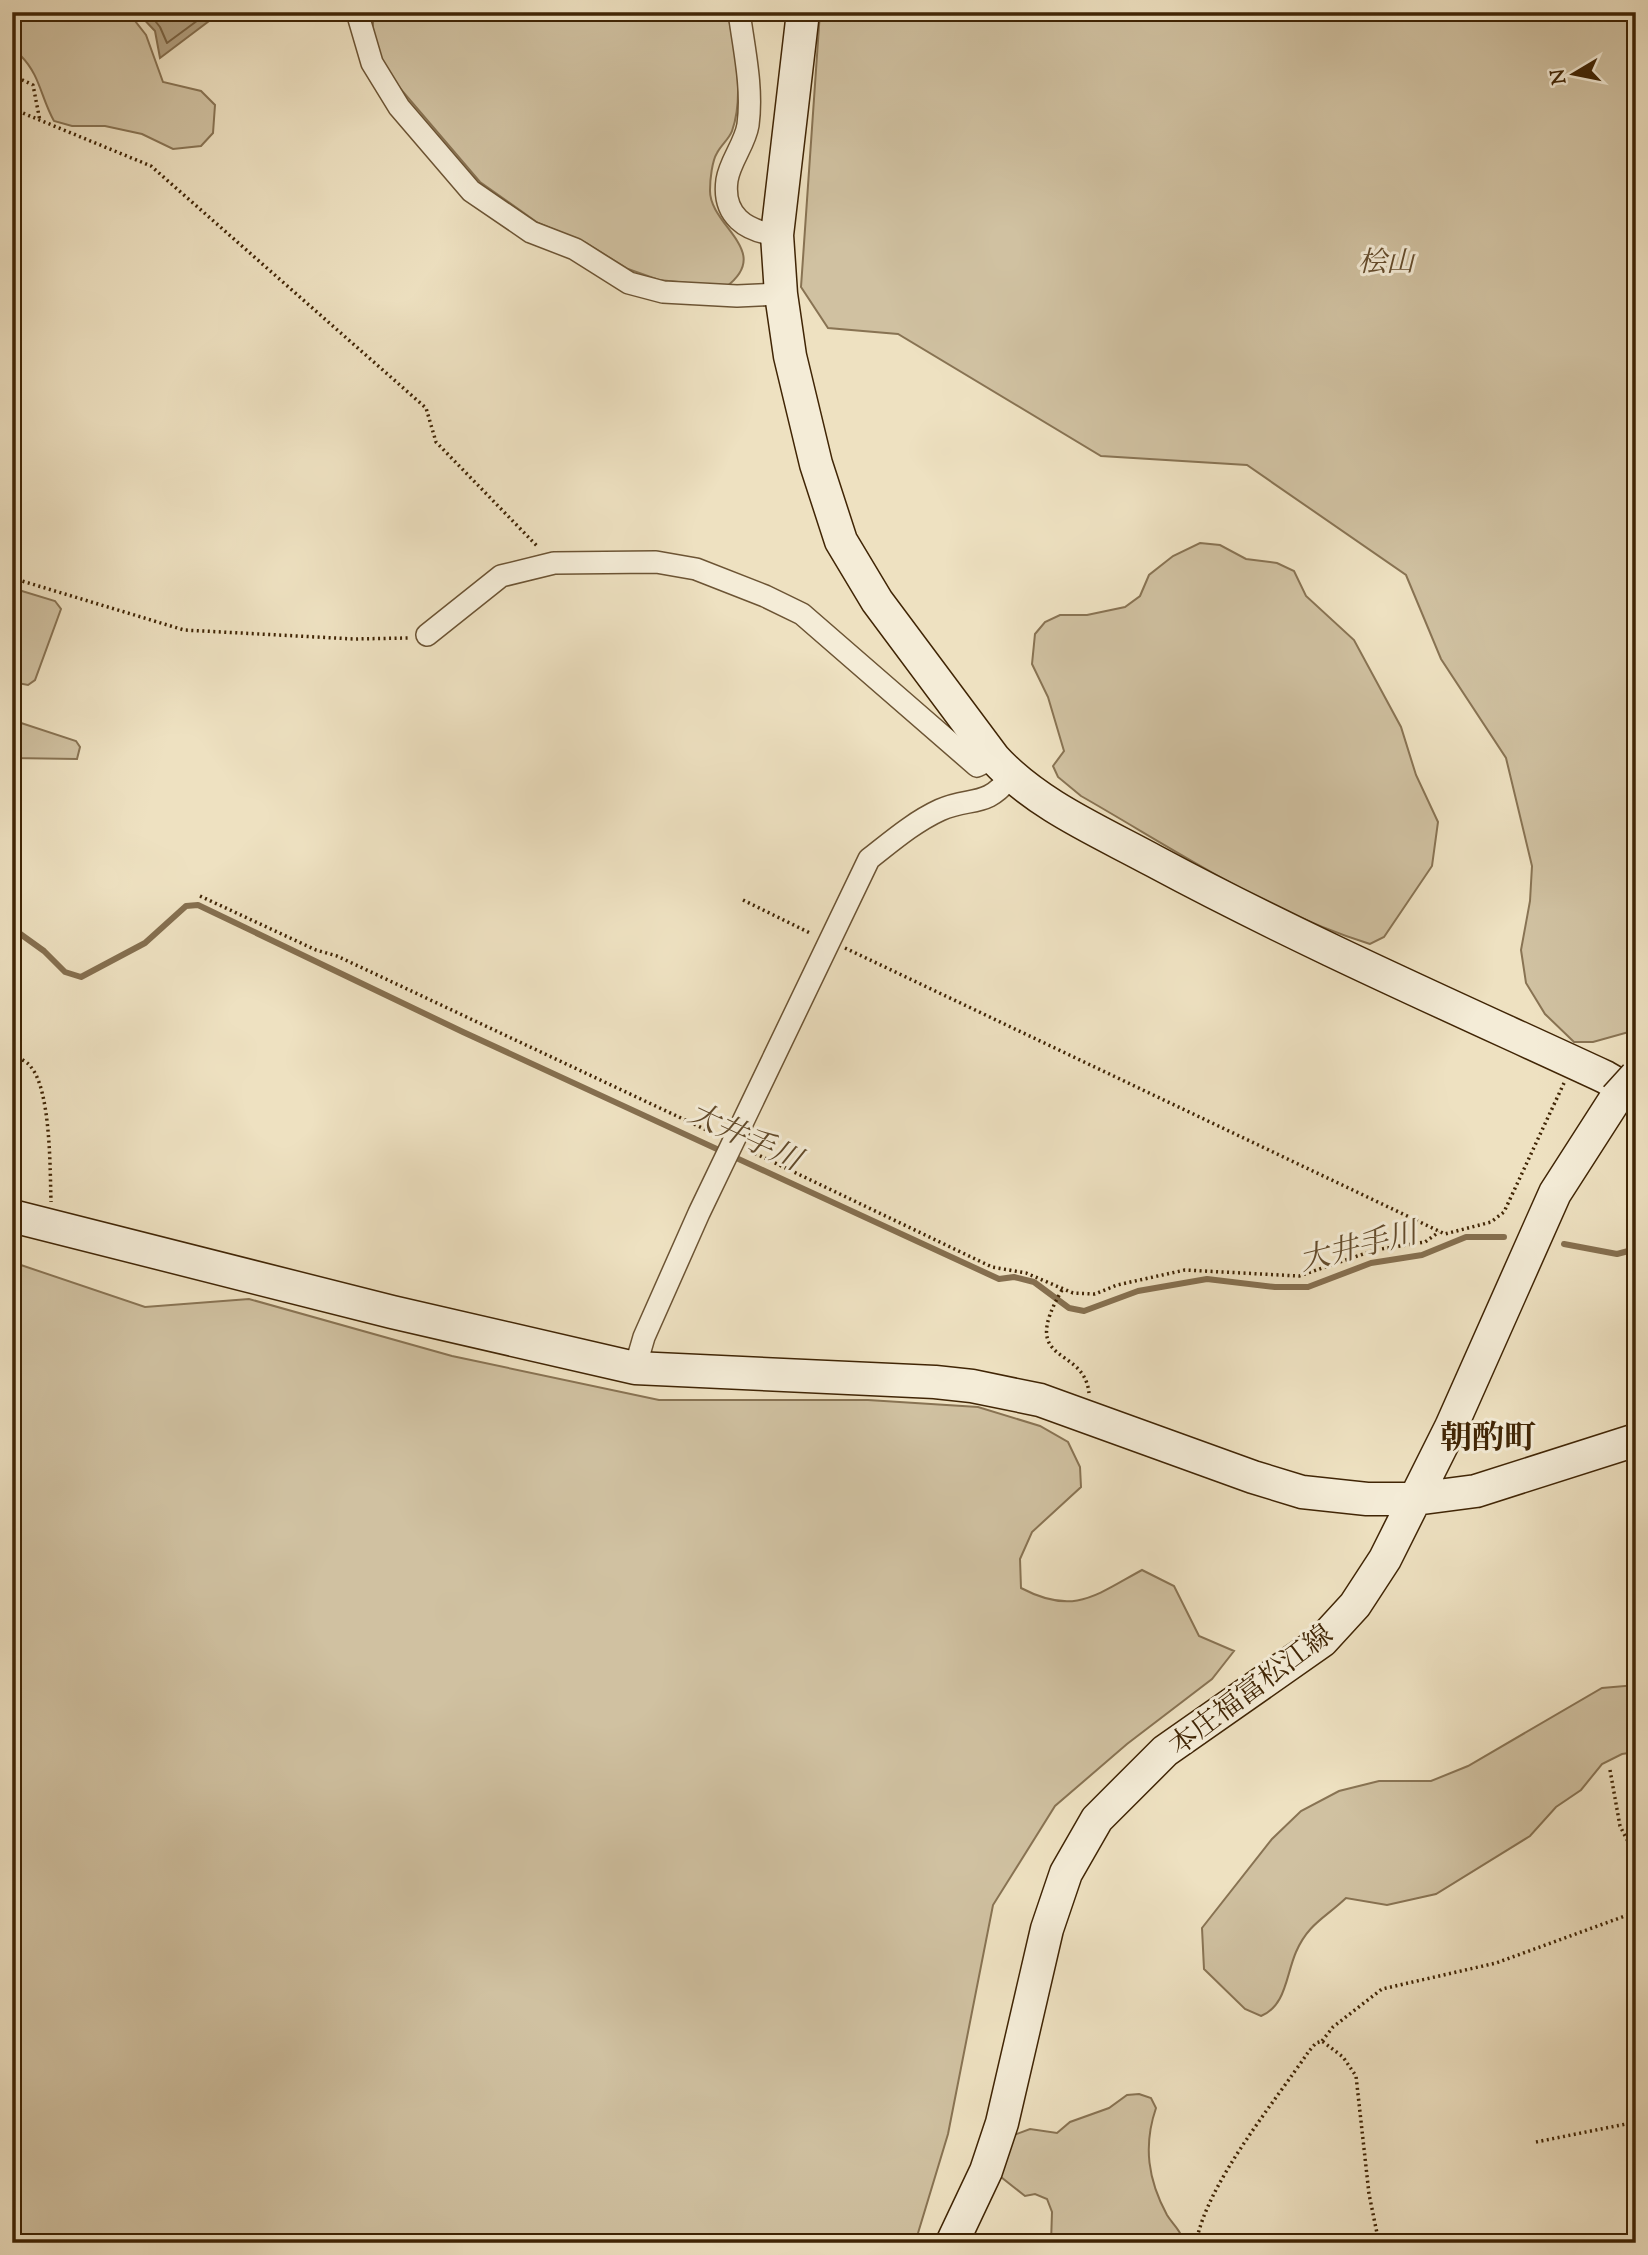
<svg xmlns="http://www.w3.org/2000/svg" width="1648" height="2255" viewBox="0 0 1648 2255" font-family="'Sorts Mill Goudy','Noto Serif JP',serif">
	<rect width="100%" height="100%" fill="#eee1c1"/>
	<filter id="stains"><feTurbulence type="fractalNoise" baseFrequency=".00286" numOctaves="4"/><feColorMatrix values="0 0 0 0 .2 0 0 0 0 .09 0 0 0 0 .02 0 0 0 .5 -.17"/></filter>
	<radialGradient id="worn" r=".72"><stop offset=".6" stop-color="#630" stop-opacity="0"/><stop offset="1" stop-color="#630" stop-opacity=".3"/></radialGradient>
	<!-- green -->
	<path fill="#d0c1a1" stroke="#887353" stroke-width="2" d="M 12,12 L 128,12 L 146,35 L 163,82 L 201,91 L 215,105 L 213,133 L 201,146 L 173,149 L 142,134 L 105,126 L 72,126 L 54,121 C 41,98 40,75 21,56 L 12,55 Z
		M 374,12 L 728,12 C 734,50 745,94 732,131 C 729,139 721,145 717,153 C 712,161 710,180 710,190 C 709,226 774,251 726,287 L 659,280 L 628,269 L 586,243 L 538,223 L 480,182 L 392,79 L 371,45 Z
		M 820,12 L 1636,12 L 1636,1030 L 1593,1042 L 1574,1042 L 1545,1014 L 1526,983 L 1521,950 L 1530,901 L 1532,866 L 1506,758 L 1441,659 L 1406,575 L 1247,465 L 1101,456 L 898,334 L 828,328 L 801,287 Z
		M 1200,543 L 1220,545 L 1246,559 L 1277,563 L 1294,571 L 1306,596 L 1354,640 L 1401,727 L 1416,775 L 1438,822 L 1432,866 L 1384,937 L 1370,944 C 1266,912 1174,849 1081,796 L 1058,777 L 1053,766 L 1064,751 L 1048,697 L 1032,664 L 1035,634 L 1045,622 L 1060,615 L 1087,615 L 1125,607 L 1140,596 L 1149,575 L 1173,556 Z
		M 12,588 L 55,601 L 61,609 L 35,680 L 28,685 L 12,682 Z
		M 12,720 L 76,741 L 80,747 L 77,759 L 12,758 Z
		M 12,1262 L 145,1307 L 249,1299 L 452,1356 L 659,1400 L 868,1400 L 978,1407 L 1040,1426 L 1068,1442 L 1080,1467 L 1081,1487 L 1032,1532 L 1020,1559 L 1021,1588 C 1074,1616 1096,1595 1142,1570 L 1174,1586 L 1199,1636 L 1234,1651 L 1212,1679 L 1127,1744 L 1055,1806 L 993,1905 L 948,2134 L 915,2243 L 12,2243 Z
		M 1636,1685 L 1636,1752 L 1622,1754 L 1602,1764 L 1581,1790 L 1556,1807 L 1530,1836 L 1436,1894 L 1387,1905 L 1346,1898 C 1325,1918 1308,1924 1296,1952 C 1286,1975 1286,2006 1261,2016 L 1245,2009 L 1204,1969 L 1202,1928 L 1272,1839 L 1301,1811 L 1339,1791 L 1379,1781 L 1431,1781 L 1468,1766 L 1602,1688 Z
		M 1139,2094 L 1151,2098 L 1156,2108 C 1143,2146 1148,2180 1167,2215 C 1173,2225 1182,2231 1183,2243 L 1051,2243 L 1052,2212 L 1047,2199 L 1035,2194 L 1025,2196 L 1001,2177 L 1003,2158 L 1014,2135 L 1030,2129 L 1057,2133 L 1070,2122 L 1109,2108 L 1127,2095 Z"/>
	<!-- water -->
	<path fill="#b3a181" stroke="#856f4f" stroke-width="2" d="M 137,12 L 221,12 L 160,58 L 155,31 Z"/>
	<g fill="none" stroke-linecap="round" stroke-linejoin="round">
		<!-- shore -->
		<path stroke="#7a6343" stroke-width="2" d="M 148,12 L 160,27 L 167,43 L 209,12"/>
		<!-- stream -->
		<path stroke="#856f4f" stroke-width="6" d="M 12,928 L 44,951 L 65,972 L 81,977 L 145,943 L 186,906 L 198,905 L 463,1032 L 999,1279 L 1014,1277 L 1034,1282 L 1069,1308 L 1084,1311 L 1138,1291 L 1207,1279 L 1275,1287 L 1308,1287 L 1371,1263 L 1422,1255 L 1466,1237 L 1504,1237
			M 1564,1244 L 1617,1254 L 1636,1249"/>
		<!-- street casing -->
		<g stroke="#6c5434" stroke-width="24">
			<path id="street" d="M 357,12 L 372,63 L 399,107 L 471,191 L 531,232 L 575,249 L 629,283 L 663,292 L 737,296 L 781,294
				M 739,12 C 744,49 753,88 748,125 C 745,144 730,161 727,180 C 722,216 746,231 777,235
				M 427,635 L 501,576 L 554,563 L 656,562 L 696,569 L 765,596 L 802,614 L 977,766 L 994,758
				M 635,1368 L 644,1337 L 699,1213 L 869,859 C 892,841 914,822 940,810 C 971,796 986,809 1011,776"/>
		</g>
		<!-- secondary casing -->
		<g stroke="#402505" stroke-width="35">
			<path id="secondary" d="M 803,12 L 777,235 L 781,294 L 790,356 L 816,464 L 841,541 L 877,601 L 994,758 C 1037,805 1099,831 1154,861 C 1301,940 1454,1007 1605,1077 L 1636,1095
				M 12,1216 L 392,1312 L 635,1368 L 935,1382 L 972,1386 L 1040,1400 L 1253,1477 L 1302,1492 L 1367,1499 L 1415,1499 L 1476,1491 L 1636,1440
				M 952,2243 L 986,2171 L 1002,2123 L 1047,1929 L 1066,1873 L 1097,1819 L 1165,1751 L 1322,1641 L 1355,1605 L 1385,1559 L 1451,1427 L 1555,1193 L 1616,1098"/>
		</g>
		<!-- path -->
		<path stroke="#402505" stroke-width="3.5" stroke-dasharray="2 3.5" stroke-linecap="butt" d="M 12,75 L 33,85 L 40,121
			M 13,109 L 151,166 L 426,408 L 436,442 L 538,547
			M 12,578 L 184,630 L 354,639 L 408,638
			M 200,896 L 316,950 L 337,956 L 715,1134
			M 743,900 L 812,934
			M 845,948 L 1445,1234 L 1491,1222 L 1504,1212 L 1564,1083
			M 12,1056 C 19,1058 27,1061 31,1067 C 51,1091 50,1171 51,1202
			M 750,1151 L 992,1267 L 1026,1273 L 1073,1293 L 1095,1294 L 1117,1285 L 1185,1270 L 1299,1276 L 1375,1250 L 1425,1242 L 1439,1232
			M 1062,1290 C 1017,1367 1084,1344 1089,1393
			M 1610,1770 L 1620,1826 L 1636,1857
			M 1322,2041 L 1333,2027 L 1382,1989 L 1496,1963 L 1636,1912
			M 1536,2142 L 1636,2122
			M 1196,2243 C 1207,2183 1274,2103 1309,2051 L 1316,2043 L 1322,2041 L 1343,2057 L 1356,2076 L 1369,2194 L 1379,2243"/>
		<!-- street -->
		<use href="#street" stroke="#f4ecd7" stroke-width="21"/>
		<!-- secondary -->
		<use href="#secondary" stroke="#f4ecd7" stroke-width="32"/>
		<!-- secondary-bridge casing -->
		<g stroke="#402505" stroke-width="35" stroke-linecap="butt">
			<path id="secondary-bridge" d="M 1616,1098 L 1636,1076"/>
		</g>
		<!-- secondary-bridge -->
		<use href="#secondary-bridge" stroke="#f4ecd7" stroke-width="32"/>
	</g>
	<g text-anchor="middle" stroke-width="6" stroke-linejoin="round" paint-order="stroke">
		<!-- park labels -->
		<g font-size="28" font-style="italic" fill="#644c2c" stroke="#f4ecd7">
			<text x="1386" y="271">桧山</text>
		</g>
		<!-- street labels -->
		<g font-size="28" fill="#402505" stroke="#f4ecd7">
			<text transform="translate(1250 1689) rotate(-37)" y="10">本庄福富松江線</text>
		</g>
		<!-- water labels -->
		<g font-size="30" font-style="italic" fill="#624a2a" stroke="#f4ecd7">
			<text transform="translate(745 1136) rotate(25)" y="10">大井手川</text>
			<text transform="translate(1358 1246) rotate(-14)" y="10">大井手川</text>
		</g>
		<!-- quarter labels -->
		<g font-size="32" font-weight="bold" fill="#402505" stroke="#f4ecd7">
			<text x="1488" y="1448">朝酌町</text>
		</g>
	</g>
	<!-- margin -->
	<rect width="1648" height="2255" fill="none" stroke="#eee1c1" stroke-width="42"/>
	<rect x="14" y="14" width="1620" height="2227" fill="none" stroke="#402505" stroke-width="3.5"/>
	<rect x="21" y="21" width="1606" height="2213" fill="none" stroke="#402505" stroke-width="2"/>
	<!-- north arrow -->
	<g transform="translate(1574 74) rotate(260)" stroke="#f4ecd7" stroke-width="5" paint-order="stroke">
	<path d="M0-5L12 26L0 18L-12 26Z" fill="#402505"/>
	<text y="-10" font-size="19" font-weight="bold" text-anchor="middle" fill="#402505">N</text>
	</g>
	<rect width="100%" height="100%" filter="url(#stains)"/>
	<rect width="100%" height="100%" fill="url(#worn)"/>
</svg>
